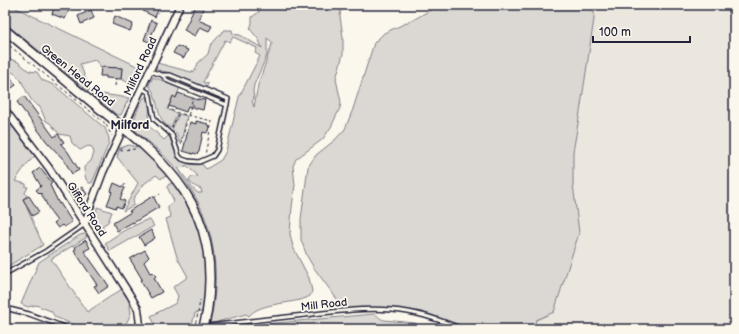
<svg xmlns="http://www.w3.org/2000/svg" width="739" height="334" viewBox="0 0 739 334" font-family="'Balsamiq Sans',sans-serif">
	<rect width="100%" height="100%" fill="#fbf7ec"/>
	<filter id="ink" filterUnits="userSpaceOnUse"><feTurbulence type="fractalNoise" baseFrequency=".025" numOctaves="2"/><feDisplacementMap in="SourceGraphic" scale="8" xChannelSelector="R" yChannelSelector="G"/><feConvolveMatrix kernelMatrix="1 2 1 2 8 2 1 2 1" color-interpolation-filters="sRGB"/></filter>
	<g filter="url(#ink)">
		<!-- built -->
		<path fill="#ebe7df" d="M 594,5 L 734,5 L 734,329 L 533,329 L 536,320 L 579,233 L 573,184 L 573,152 L 580,112 L 594,19 Z"/>
		<!-- green -->
		<path fill="#dbd8d3" stroke="#7e7d87" fill-rule="evenodd" d="M 5,5 L 10,5 L 143,69 L 135,86 L 121,79 L 122,68 L 101,67 L 95,60 L 80,64 L 90,90 L 88,91 L 5,23 Z
			M 258,5 L 342,5 L 340,16 L 343,37 L 343,54 L 336,79 L 341,102 L 340,108 L 331,127 L 323,139 L 296,159 L 293,166 L 295,185 L 292,207 L 290,234 L 293,247 L 309,278 L 312,291 L 310,296 C 296,305 261,301 249,316 L 246,314 L 210,324 C 223,265 213,210 172,164 C 161,151 147,141 134,129 C 131,123 141,99 146,96 C 150,104 151,116 146,123 L 164,140 L 168,136 L 170,138 L 178,159 C 185,164 194,166 202,164 L 206,169 L 221,160 L 226,151 L 239,97 L 260,56 L 255,53 L 257,48 L 233,37 L 230,42 L 225,40 L 203,82 L 208,84 L 206,88 L 171,73 L 157,70 L 155,66 L 157,63 L 191,72 L 195,71 L 198,63 L 208,54 L 210,46 L 224,30 L 232,30 L 233,34 L 240,35 L 262,48 L 259,40 L 250,29 L 252,23 L 252,17 L 259,12 ZM 267,38 L 272,42 L 272,44 L 258,85 L 254,107 L 252,101 L 254,99 L 253,91 L 254,85 L 267,55 ZM 186,165 L 198,176 L 192,177 L 189,180 C 191,185 196,187 201,189 L 202,193 L 198,193 C 189,186 191,184 184,176 C 182,173 180,171 178,168 L 185,167 Z
			M 439,5 L 594,5 L 594,19 L 580,112 L 573,152 L 573,184 L 579,233 L 554,312 L 536,320 L 533,329 L 463,329 L 444,321 L 395,310 L 345,310 L 314,268 L 307,256 L 301,240 L 301,219 L 308,167 L 316,155 L 335,140 L 345,129 L 353,109 L 374,43 L 384,33 L 413,20 Z
			M 5,57 L 18,62 L 29,71 L 37,72 L 42,80 L 54,85 L 100,124 L 105,128 L 109,138 L 109,143 L 92,183 L 89,183 C 85,180 84,172 84,167 L 91,161 L 94,153 L 92,147 L 88,146 L 80,150 L 72,143 L 70,136 L 59,134 L 50,123 L 46,121 L 40,107 C 25,101 26,78 12,72 L 5,76 Z
			M 153,77 L 180,87 L 176,98 L 173,97 L 167,109 L 176,113 L 177,114 L 171,128 C 157,121 159,107 154,94 C 153,90 150,88 149,85 Z
			M 102,94 L 129,98 L 121,115 L 117,115 L 96,98 L 99,95 Z
			M 179,114 L 187,116 L 181,142 L 179,142 L 177,134 L 172,129 Z
			M 5,117 L 35,156 L 26,165 L 15,181 L 26,184 L 26,187 L 28,187 L 25,193 L 27,196 L 23,199 L 43,245 L 5,268 Z
			M 129,145 L 140,148 L 169,176 L 163,177 L 161,179 L 156,175 L 144,184 L 133,199 L 134,205 L 123,211 L 138,183 L 117,157 L 120,148 Z
			M 175,183 C 202,226 211,261 202,312 L 195,313 L 192,325 L 157,329 L 151,316 L 176,303 L 178,296 L 173,287 L 188,277 L 177,257 L 166,219 L 171,217 L 168,210 L 168,206 L 174,201 L 167,187 L 169,184 Z
			M 97,207 L 112,212 L 108,222 L 102,226 L 104,230 L 100,236 L 95,224 Z
			M 146,220 L 150,220 L 154,226 L 110,251 L 105,243 L 123,231 Z
			M 84,234 L 87,237 L 51,259 L 87,312 L 122,289 L 129,300 L 131,313 L 127,322 L 125,324 L 112,329 L 84,329 L 55,317 L 51,311 L 36,305 L 28,307 L 21,304 L 39,262 L 80,235 Z
			M 373,314 C 378,314 379,319 384,320 L 415,323 L 423,329 L 308,329 L 254,326 L 255,325 Z"/>
		<!-- building -->
		<path fill="#c6c2c0" stroke="#22223b" d="M 55,5 L 69,10 L 65,19 L 52,14 Z
			M 146,5 L 153,5 L 159,8 L 155,17 L 143,11 Z
			M 196,5 L 205,5 L 198,20 L 212,26 L 209,31 L 200,27 L 195,36 L 184,30 Z
			M 91,10 L 94,18 L 81,24 L 78,16 Z
			M 115,16 L 133,24 L 130,31 L 112,24 Z
			M 151,20 L 157,23 L 151,36 L 154,37 L 152,43 L 144,40 Z
			M 177,46 L 188,50 L 184,58 L 173,53 Z
			M 101,67 L 122,68 L 121,79 L 106,78 L 106,76 L 100,76 Z
			M 9,75 L 16,85 L 9,90 L 5,85 L 5,78 Z
			M 178,93 L 198,100 L 198,99 L 205,100 L 203,110 L 188,106 L 186,112 L 169,106 L 173,96 L 176,98 Z
			M 24,96 L 54,137 L 58,134 L 64,142 L 61,144 L 68,152 L 79,170 L 72,174 L 64,160 L 47,142 L 17,102 Z
			M 196,121 L 208,124 L 210,127 L 209,131 L 206,133 L 203,132 L 199,152 L 197,154 L 193,153 L 193,154 L 183,151 L 190,122 L 196,124 Z
			M 40,168 L 52,183 L 50,185 L 59,204 L 60,203 L 72,222 L 64,227 L 62,225 L 58,228 L 54,223 L 57,221 L 51,213 L 41,193 L 40,194 L 36,190 L 41,186 L 33,173 Z
			M 114,183 L 125,188 L 120,199 L 125,201 L 122,208 L 116,206 L 116,208 L 107,205 L 112,192 L 111,191 Z
			M 82,187 L 87,194 L 79,200 L 74,193 Z
			M 29,196 L 39,212 L 32,216 L 23,199 Z
			M 153,196 L 159,207 L 133,223 L 133,222 L 117,231 L 113,223 L 131,212 L 129,211 Z
			M 151,230 L 155,238 L 144,245 L 139,237 Z
			M 86,240 L 90,248 L 84,251 L 109,286 L 99,293 L 94,286 L 97,285 L 74,250 L 76,249 L 75,247 Z
			M 145,250 L 149,257 L 144,262 L 150,273 L 153,272 L 156,276 L 154,278 L 162,292 L 151,298 L 140,280 L 142,279 L 130,259 Z"/>
		<g fill="none" stroke-linecap="round" stroke-linejoin="round">
			<!-- service casing -->
			<g stroke="#22223b" stroke-width="6">
				<path id="service" d="M 150,71 L 162,75 L 168,81 L 227,105
					M 141,88 L 148,92 L 150,96 L 154,119 L 172,135 L 179,156 L 182,159 L 188,161 L 199,162 L 213,156 L 217,150 L 228,99 L 170,75 L 162,75
					M 5,274 L 46,251 L 85,224
					M 5,308 L 29,314 L 70,329
					M 185,329 C 225,324 265,319 305,315 C 340,311 374,306 408,312 C 427,315 445,322 463,329"/>
			</g>
			<!-- minor casing -->
			<g stroke="#22223b" stroke-width="9">
				<path id="minor" d="M 5,110 L 49,168 L 130,295 L 138,309 L 140,325
					M 85,224 L 91,204 L 103,172 L 180,5"/>
			</g>
			<!-- tertiary casing -->
			<g stroke="#22223b" stroke-width="11">
				<path id="tertiary" d="M 5,30 C 35,55 64,79 94,104 C 169,164 222,207 207,312"/>
			</g>
			<!-- path -->
			<path stroke="#22223b" stroke-width="1" stroke-dasharray="3 3" stroke-linecap="butt" d="M 5,42 L 107,125
				M 115,86 L 116,79
				M 192,104 L 196,107
				M 169,106 L 168,109 L 178,113 L 212,121 L 205,155
				M 106,125 L 112,136
				M 172,128 L 179,112
				M 181,144 L 193,97
				M 120,150 L 136,149
				M 124,186 L 125,184
				M 83,197 L 85,202
				M 154,198 L 160,194
				M 198,313 L 200,300"/>
			<!-- service -->
			<use href="#service" stroke="#fbf7ec" stroke-width="3"/>
			<!-- minor -->
			<use href="#minor" stroke="#fbf7ec" stroke-width="6"/>
			<!-- tertiary -->
			<use href="#tertiary" stroke="#fbf7ec" stroke-width="8"/>
			<!-- tertiary-bridge casing -->
			<g stroke="#22223b" stroke-width="11" stroke-linecap="butt">
				<path id="tertiary-bridge" d="M 203,329 L 207,312"/>
			</g>
			<!-- path-bridge -->
			<path stroke="#22223b" stroke-width="1" stroke-dasharray="3 3" stroke-linecap="butt" d="M 194,329 L 198,313"/>
			<!-- tertiary-bridge -->
			<use href="#tertiary-bridge" stroke="#fbf7ec" stroke-width="8"/>
		</g>
	</g>
	<g text-anchor="middle" stroke-width="3.5" stroke-linejoin="round" paint-order="stroke">
		<!-- street labels -->
		<g font-size="11" fill="#22223b" stroke="#fbf7ec">
			<text transform="translate(140 66) rotate(-65)" y="4">Milford Road</text>
			<text transform="translate(78 75) rotate(39)" y="4">Green Head Road</text>
			<text transform="translate(87 209) rotate(57)" y="4">Gifford Road</text>
			<text transform="translate(324 304) rotate(-6)" y="4">Mill Road</text>
		</g>
		<!-- neighbourhood labels -->
		<g font-size="12" font-weight="bold" fill="#22223b" stroke="#fbf7ec">
			<text x="130" y="129">Milford</text>
		</g>
	</g>
	<!-- margin -->
	<rect width="739" height="334" fill="none" stroke="#fbf7ec" stroke-width="20"/>
	<rect x="10" y="10" width="719" height="314" fill="none" stroke="#22223b" stroke-width="1.5" filter="url(#ink)"/>
	<!-- scale -->
	<path d="M593 36v6h97v-6" fill="none" stroke="#22223b" stroke-width="2"/>
	<text x="599" y="36" font-size="12" fill="#22223b" stroke="#fbf7ec" stroke-width="3" paint-order="stroke">100 m</text>
</svg>
